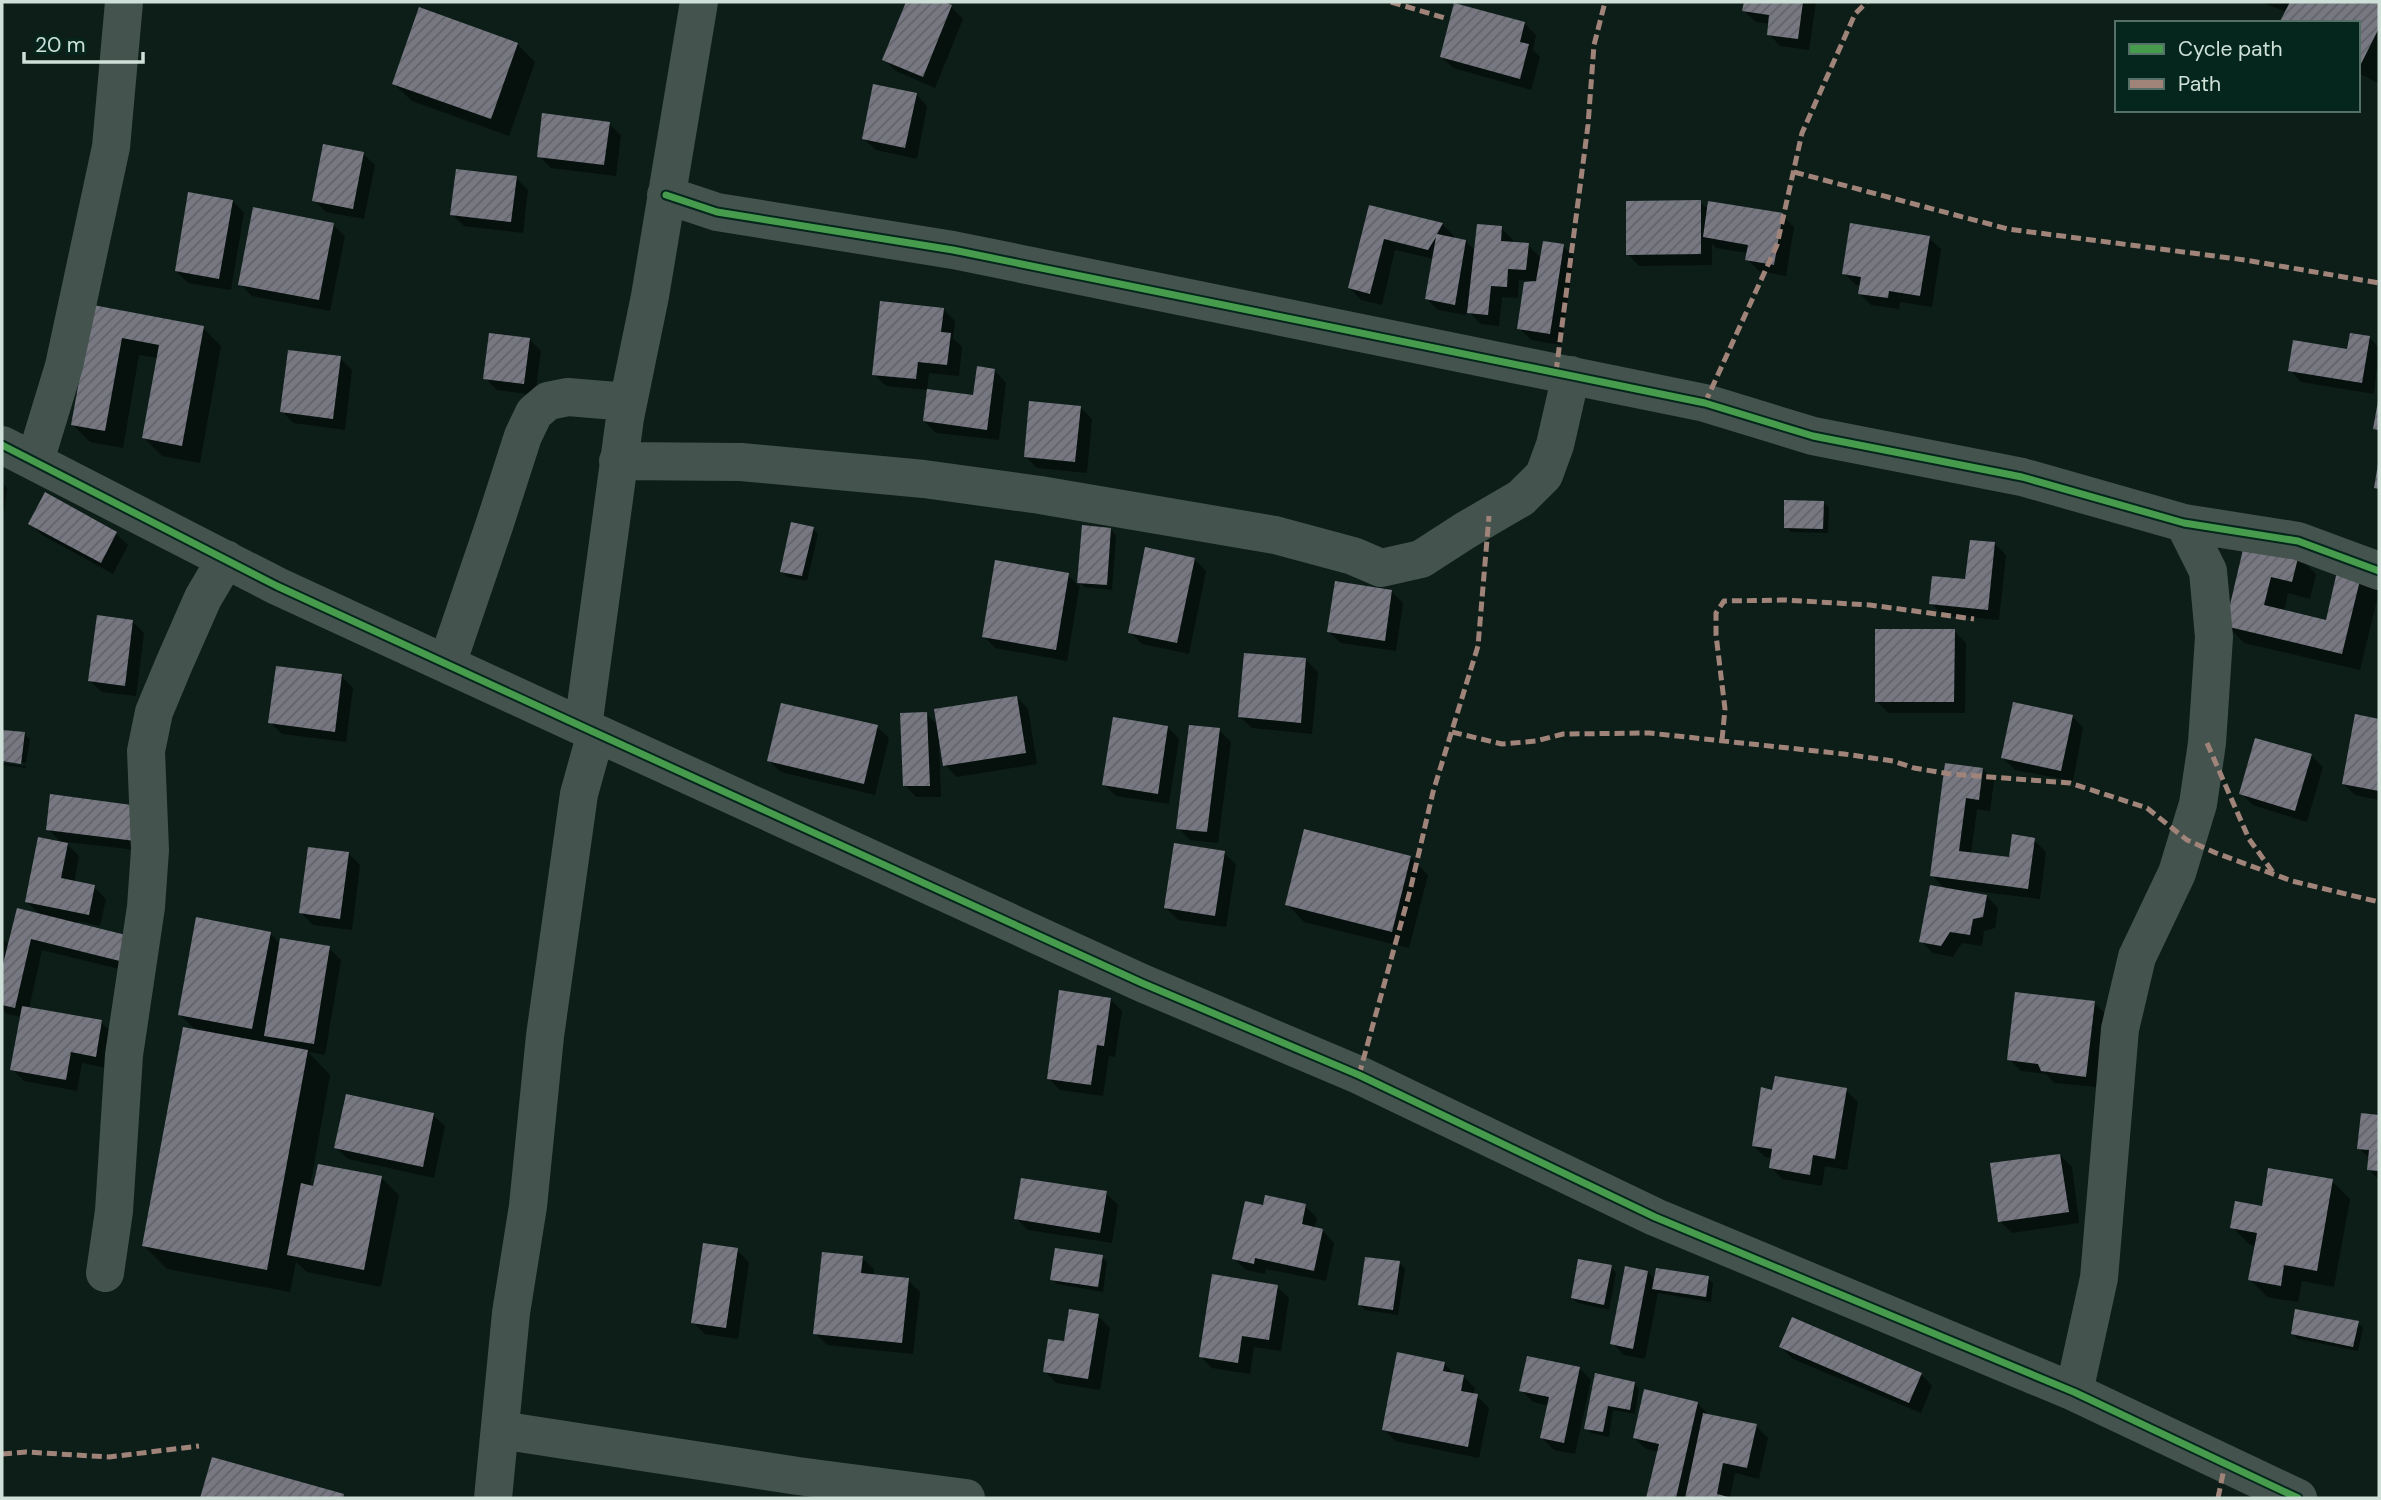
<svg xmlns="http://www.w3.org/2000/svg" width="2381" height="1500" viewBox="0 0 2381 1500" font-family="'DM Sans',sans-serif">
	<defs>
		<pattern id="building-hatch" width="6" height="6" patternUnits="userSpaceOnUse" patternTransform="scale(1.75)"><rect width="6" height="6" fill="#787883"/><path d="M-1 1l2-2M0 6l6-6M5 7l2-2" fill="none" stroke="#616369"/></pattern>
	</defs>
	<rect width="100%" height="100%" fill="#0d1e19"/>
	<!-- shadow -->
	<path fill="#0007" d="M 908,2 L 939,2 L 951,7 L 963,19 L 935,88 L 896,71 L 884,60 Z
		M 1745,2 L 1816,2 L 1809,50 L 1780,46 L 1769,34 L 1770,24 L 1756,22 L 1744,11 Z
		M 2260,2 L 2379,2 L 2378,83 L 2358,73 L 2358,23 L 2287,12 Z
		M 1524,23 L 1536,35 L 1533,50 L 1540,57 L 1531,90 L 1453,68 L 1442,57 Z
		M 517,44 L 535,62 L 509,136 L 412,101 L 394,84 Z
		M 916,94 L 927,106 L 917,159 L 876,150 L 864,139 Z
		M 609,124 L 621,135 L 616,176 L 551,168 L 539,156 Z
		M 363,154 L 375,165 L 364,219 L 326,212 L 314,200 Z
		M 516,178 L 528,190 L 523,233 L 464,226 L 452,214 Z
		M 233,201 L 244,213 L 231,290 L 188,283 L 176,271 Z
		M 1700,202 L 1709,210 L 1782,215 L 1794,227 L 1786,276 L 1759,271 L 1747,259 L 1748,253 L 1716,248 L 1712,244 L 1712,265 L 1639,266 L 1628,254 Z
		M 1370,207 L 1443,225 L 1454,236 L 1453,239 L 1465,241 L 1476,251 L 1501,228 L 1513,240 L 1513,244 L 1528,245 L 1542,259 L 1563,246 L 1574,258 L 1561,345 L 1531,340 L 1519,328 L 1534,281 L 1519,280 L 1518,298 L 1502,297 L 1499,326 L 1481,324 L 1467,310 L 1466,315 L 1438,310 L 1427,299 L 1434,259 L 1395,250 L 1382,305 L 1361,300 L 1350,288 Z
		M 333,225 L 345,236 L 330,311 L 252,296 L 240,284 Z
		M 1929,238 L 1941,249 L 1932,307 L 1900,302 L 1899,309 L 1871,305 L 1860,294 L 1861,286 L 1856,285 L 1844,273 Z
		M 94,307 L 203,328 L 221,346 L 200,463 L 162,456 L 144,438 L 158,358 L 139,355 L 123,448 L 90,442 L 73,425 Z
		M 943,309 L 955,321 L 953,338 L 962,347 L 959,376 L 929,373 L 927,390 L 886,386 L 874,374 Z
		M 2369,337 L 2379,348 L 2374,394 L 2301,382 L 2290,370 L 2349,351 Z
		M 529,339 L 541,351 L 535,395 L 497,390 L 485,378 Z
		M 340,358 L 352,370 L 345,430 L 293,423 L 282,411 Z
		M 995,371 L 1006,383 L 999,440 L 936,433 L 924,421 L 975,397 Z
		M 1080,407 L 1092,419 L 1087,473 L 1037,468 L 1025,456 Z
		M 2,482 L 7,488 L 2,530 Z
		M 46,494 L 116,534 L 128,545 L 113,574 L 42,535 L 30,523 Z
		M 1824,503 L 1829,508 L 1828,533 L 1791,532 L 1786,527 Z
		M 1083,527 L 1110,529 L 1116,535 L 1112,590 L 1084,587 L 1080,583 L 1067,661 L 995,648 L 984,636 L 1068,575 L 1079,586 Z
		M 813,529 L 818,534 L 807,581 L 787,577 L 782,571 Z
		M 1994,543 L 2006,555 L 1999,620 L 1942,615 L 1931,603 L 1967,581 Z
		M 2246,543 L 2298,556 L 2316,574 L 2310,599 L 2288,593 L 2284,612 L 2327,622 L 2361,574 L 2379,592 L 2360,670 L 2244,643 L 2227,625 Z
		M 1194,559 L 1206,571 L 1189,654 L 1142,644 L 1130,632 Z
		M 1391,591 L 1403,603 L 1396,651 L 1341,643 L 1329,632 Z
		M 133,622 L 144,633 L 136,696 L 102,692 L 90,681 Z
		M 1954,631 L 1966,643 L 1965,713 L 1889,713 L 1877,702 Z
		M 1306,660 L 1318,672 L 1312,734 L 1252,728 L 1240,717 Z
		M 341,676 L 353,688 L 346,742 L 282,734 L 270,722 Z
		M 1017,697 L 1028,709 L 1037,764 L 957,777 L 945,765 L 941,742 L 939,742 L 941,797 L 916,797 L 905,785 L 926,714 L 939,726 Z
		M 2072,716 L 2083,728 L 2073,781 L 2015,770 L 2003,758 Z
		M 2357,716 L 2379,720 L 2379,800 L 2355,795 L 2344,784 Z
		M 877,727 L 889,738 L 875,795 L 781,772 L 769,761 Z
		M 1168,727 L 1179,739 L 1169,804 L 1116,796 L 1104,784 Z
		M 1219,730 L 1231,742 L 1218,843 L 1190,840 L 1178,828 Z
		M 2,731 L 24,734 L 30,739 L 26,763 L 2,759 Z
		M 2256,740 L 2312,756 L 2323,767 L 2307,822 L 2253,805 L 2241,793 Z
		M 2,763 L 26,766 L 26,768 L 3,765 Z
		M 1946,765 L 1983,769 L 1994,781 L 1990,811 L 1977,809 L 1971,854 L 2010,859 L 2034,840 L 2046,852 L 2040,899 L 1966,890 L 1966,893 L 1987,896 L 1998,908 L 1995,928 L 1984,931 L 1982,946 L 1962,943 L 1953,957 L 1933,953 L 1921,941 L 1946,890 L 1932,875 Z
		M 139,807 L 146,851 L 65,842 L 79,856 L 74,883 L 94,887 L 106,899 L 100,926 L 78,921 L 77,924 L 143,975 L 42,950 L 29,1009 L 101,1022 L 113,1034 L 107,1068 L 82,1063 L 77,1091 L 24,1081 L 12,1069 L 21,1017 L 7,1014 L 2,1009 L 2,938 L 9,945 L 40,915 L 27,902 L 62,843 L 48,829 Z
		M 348,853 L 360,865 L 352,930 L 313,925 L 301,913 Z
		M 1224,853 L 1236,864 L 1226,927 L 1178,920 L 1166,908 Z
		M 1410,857 L 1428,875 L 1409,948 L 1304,922 L 1287,904 Z
		M 270,933 L 281,945 L 329,948 L 341,960 L 325,1055 L 308,1052 L 330,1075 L 310,1187 L 381,1177 L 399,1195 L 381,1287 L 307,1272 L 296,1262 L 290,1292 L 167,1269 L 144,1246 L 197,1031 L 179,1014 Z
		M 1110,999 L 1122,1011 L 1115,1057 L 1109,1056 L 1103,1096 L 1060,1090 L 1048,1078 Z
		M 2094,1003 L 2106,1014 L 2097,1087 L 2054,1083 L 2046,1074 L 2021,1071 L 2009,1059 Z
		M 1846,1090 L 1858,1102 L 1847,1170 L 1825,1166 L 1822,1186 L 1782,1179 L 1771,1167 L 1772,1158 L 1765,1157 L 1753,1145 L 1774,1092 Z
		M 433,1115 L 445,1126 L 434,1178 L 348,1159 L 336,1148 Z
		M 2363,1115 L 2379,1116 L 2379,1180 L 2368,1169 L 2370,1159 L 2359,1148 Z
		M 2060,1155 L 2072,1167 L 2079,1223 L 2012,1233 L 2000,1221 Z
		M 2332,1181 L 2350,1199 L 2334,1287 L 2302,1281 L 2298,1302 L 2267,1297 L 2250,1279 L 2256,1246 L 2250,1245 L 2232,1227 L 2263,1208 Z
		M 1106,1193 L 1118,1205 L 1112,1243 L 1028,1230 L 1016,1218 Z
		M 1305,1206 L 1317,1218 L 1314,1229 L 1323,1231 L 1334,1243 L 1326,1281 L 1266,1269 L 1265,1274 L 1246,1270 L 1234,1258 L 1265,1207 Z
		M 737,1250 L 749,1262 L 738,1339 L 705,1334 L 693,1322 Z
		M 1102,1257 L 1107,1262 L 1103,1292 L 1057,1284 L 1052,1279 Z
		M 862,1258 L 874,1269 L 873,1276 L 908,1280 L 920,1292 L 913,1354 L 827,1345 L 815,1333 Z
		M 1400,1263 L 1405,1269 L 1398,1315 L 1365,1310 L 1359,1304 Z
		M 1611,1267 L 1616,1273 L 1609,1310 L 1578,1303 L 1572,1298 Z
		M 1648,1272 L 1655,1280 L 1708,1278 L 1713,1283 L 1711,1302 L 1658,1293 L 1645,1359 L 1624,1355 L 1612,1343 Z
		M 1277,1287 L 1289,1298 L 1281,1351 L 1254,1347 L 1250,1374 L 1212,1368 L 1200,1356 Z
		M 1098,1316 L 1110,1328 L 1100,1390 L 1056,1383 L 1045,1371 L 1065,1343 Z
		M 2358,1323 L 2363,1328 L 2358,1351 L 2298,1339 L 2292,1334 Z
		M 1781,1347 L 1921,1374 L 1932,1386 L 1921,1413 L 1793,1359 Z
		M 1444,1363 L 1455,1375 L 1463,1376 L 1475,1388 L 1473,1395 L 1477,1396 L 1489,1408 L 1479,1458 L 1395,1441 L 1384,1429 Z
		M 1579,1368 L 1591,1380 L 1575,1454 L 1554,1450 L 1542,1438 L 1549,1406 L 1533,1402 L 1521,1390 Z
		M 1597,1375 L 1634,1383 L 1639,1389 L 1635,1414 L 1613,1410 L 1609,1437 L 1591,1433 L 1586,1428 Z
		M 1697,1403 L 1710,1416 L 1756,1426 L 1768,1438 L 1759,1479 L 1735,1473 L 1730,1498 L 1648,1498 L 1659,1452 L 1646,1449 L 1634,1438 Z
		M 213,1459 L 343,1496 L 346,1498 L 202,1498 Z"/>
	<!-- building -->
	<path fill="url(#building-hatch)" d="M 906,2 L 944,2 L 952,5 L 923,77 L 882,60 Z
		M 1744,2 L 1803,2 L 1798,39 L 1767,35 L 1769,15 L 1742,11 Z
		M 2290,2 L 2379,2 L 2379,28 L 2360,66 L 2358,65 L 2358,23 L 2279,23 Z
		M 1454,3 L 1525,22 L 1520,42 L 1529,44 L 1520,79 L 1440,57 Z
		M 419,7 L 518,43 L 491,119 L 392,84 Z
		M 873,84 L 917,93 L 905,148 L 862,139 Z
		M 542,113 L 610,122 L 604,165 L 537,157 Z
		M 323,144 L 364,152 L 353,209 L 312,201 Z
		M 456,169 L 517,176 L 511,222 L 450,215 Z
		M 188,192 L 233,200 L 219,279 L 175,271 Z
		M 1701,200 L 1701,254 L 1626,255 L 1626,201 Z
		M 1708,201 L 1783,213 L 1774,265 L 1745,260 L 1748,245 L 1703,237 Z
		M 1369,205 L 1443,223 L 1437,234 L 1466,240 L 1455,305 L 1425,299 L 1436,237 L 1428,250 L 1384,239 L 1370,294 L 1348,288 Z
		M 253,207 L 334,223 L 319,300 L 238,285 Z
		M 1850,223 L 1930,236 L 1920,296 L 1889,291 L 1888,298 L 1858,294 L 1861,277 L 1842,274 Z
		M 1477,224 L 1502,226 L 1501,241 L 1529,243 L 1526,270 L 1508,269 L 1507,287 L 1491,286 L 1488,315 L 1467,313 Z
		M 1543,241 L 1564,244 L 1550,334 L 1517,329 L 1524,282 L 1536,281 Z
		M 880,301 L 944,308 L 941,332 L 951,333 L 947,365 L 918,362 L 916,379 L 872,375 Z
		M 93,305 L 204,326 L 182,446 L 142,438 L 159,345 L 122,338 L 105,431 L 71,425 Z
		M 489,333 L 530,338 L 524,384 L 483,379 Z
		M 2350,333 L 2370,336 L 2362,383 L 2288,371 L 2293,340 L 2347,349 Z
		M 288,350 L 341,356 L 333,419 L 280,412 Z
		M 977,366 L 995,369 L 987,430 L 923,421 L 927,389 L 973,395 Z
		M 1029,401 L 1081,406 L 1075,462 L 1024,457 Z
		M 2378,401 L 2379,401 L 2379,430 L 2373,429 Z
		M 2378,464 L 2379,464 L 2379,489 L 2374,488 Z
		M 45,492 L 117,532 L 101,563 L 28,524 Z
		M 1784,500 L 1824,501 L 1823,529 L 1784,528 Z
		M 791,522 L 814,527 L 802,576 L 780,572 Z
		M 1082,525 L 1111,528 L 1107,585 L 1077,583 Z
		M 1970,540 L 1995,542 L 1988,610 L 1929,604 L 1932,576 L 1965,579 Z
		M 2245,541 L 2299,554 L 2292,582 L 2271,577 L 2264,605 L 2326,620 L 2338,567 L 2362,572 L 2342,654 L 2225,626 Z
		M 1145,547 L 1195,558 L 1177,643 L 1128,633 Z
		M 995,560 L 1069,573 L 1056,650 L 982,637 Z
		M 1335,581 L 1392,590 L 1385,641 L 1327,632 Z
		M 97,615 L 133,620 L 125,686 L 88,681 Z
		M 1875,629 L 1955,629 L 1954,702 L 1875,702 Z
		M 1244,653 L 1306,658 L 1301,723 L 1238,717 Z
		M 276,666 L 342,674 L 335,732 L 268,723 Z
		M 1017,696 L 1026,753 L 943,766 L 934,709 Z
		M 2013,702 L 2073,715 L 2061,771 L 2001,758 Z
		M 781,703 L 878,725 L 864,784 L 767,761 Z
		M 927,712 L 930,786 L 903,786 L 900,713 Z
		M 2355,714 L 2379,719 L 2379,791 L 2342,784 Z
		M 1113,717 L 1168,726 L 1158,794 L 1102,785 Z
		M 1189,725 L 1220,728 L 1207,832 L 1176,829 Z
		M 2,730 L 25,732 L 21,764 L 2,761 Z
		M 2255,738 L 2312,754 L 2295,811 L 2239,794 Z
		M 1945,763 L 1983,768 L 1979,800 L 1966,798 L 1959,851 L 2009,857 L 2012,834 L 2035,838 L 2028,889 L 1930,876 Z
		M 50,794 L 139,806 L 135,841 L 46,830 Z
		M 1304,829 L 1411,856 L 1392,932 L 1285,905 Z
		M 38,837 L 68,843 L 61,878 L 95,885 L 89,915 L 25,902 Z
		M 1174,843 L 1225,851 L 1215,916 L 1164,908 Z
		M 308,847 L 349,852 L 340,919 L 299,913 Z
		M 1930,885 L 1987,895 L 1983,917 L 1973,919 L 1970,935 L 1950,932 L 1941,946 L 1919,942 Z
		M 17,908 L 138,938 L 132,964 L 31,939 L 15,1008 L 2,1005 L 2,968 Z
		M 196,917 L 271,932 L 252,1029 L 178,1015 Z
		M 280,938 L 330,946 L 314,1044 L 264,1036 Z
		M 1059,990 L 1111,998 L 1104,1046 L 1097,1045 L 1091,1085 L 1047,1079 Z
		M 2015,992 L 2095,1001 L 2086,1077 L 2041,1071 L 2038,1064 L 2007,1060 Z
		M 22,1006 L 102,1020 L 96,1057 L 71,1052 L 66,1080 L 10,1070 Z
		M 183,1027 L 308,1050 L 267,1270 L 142,1246 Z
		M 1775,1076 L 1847,1088 L 1835,1159 L 1813,1155 L 1810,1175 L 1769,1168 L 1772,1149 L 1752,1146 L 1761,1087 L 1772,1090 Z
		M 346,1094 L 434,1113 L 423,1167 L 334,1148 Z
		M 2361,1113 L 2379,1115 L 2379,1171 L 2367,1170 L 2369,1150 L 2357,1149 Z
		M 2060,1154 L 2069,1212 L 1998,1222 L 1990,1163 Z
		M 318,1164 L 382,1176 L 364,1270 L 287,1255 L 301,1183 L 313,1186 Z
		M 2268,1168 L 2333,1179 L 2317,1271 L 2284,1265 L 2281,1286 L 2248,1280 L 2257,1233 L 2230,1228 L 2235,1201 L 2262,1206 Z
		M 1021,1178 L 1107,1191 L 1100,1233 L 1014,1219 Z
		M 1265,1195 L 1306,1204 L 1302,1224 L 1323,1229 L 1314,1271 L 1255,1258 L 1254,1264 L 1232,1259 L 1245,1201 L 1263,1205 Z
		M 703,1243 L 738,1248 L 726,1328 L 691,1323 Z
		M 1055,1248 L 1103,1255 L 1098,1287 L 1050,1280 Z
		M 822,1252 L 863,1256 L 861,1273 L 909,1278 L 902,1343 L 813,1334 Z
		M 1365,1257 L 1400,1261 L 1393,1310 L 1358,1305 Z
		M 1578,1259 L 1612,1265 L 1604,1305 L 1571,1298 Z
		M 1625,1266 L 1648,1271 L 1633,1349 L 1610,1344 Z
		M 1656,1268 L 1709,1276 L 1706,1297 L 1652,1289 Z
		M 1212,1274 L 1278,1285 L 1269,1340 L 1242,1336 L 1238,1363 L 1199,1357 Z
		M 1069,1309 L 1099,1314 L 1088,1379 L 1043,1372 L 1048,1339 L 1064,1341 Z
		M 2295,1309 L 2359,1321 L 2353,1347 L 2291,1334 Z
		M 1792,1317 L 1922,1373 L 1909,1403 L 1779,1347 Z
		M 1397,1352 L 1445,1362 L 1443,1371 L 1464,1375 L 1461,1391 L 1478,1394 L 1468,1447 L 1382,1430 Z
		M 1527,1356 L 1580,1367 L 1564,1443 L 1540,1438 L 1549,1397 L 1519,1391 Z
		M 1595,1373 L 1635,1382 L 1630,1410 L 1608,1406 L 1603,1432 L 1584,1429 Z
		M 1644,1389 L 1698,1402 L 1676,1498 L 1646,1498 L 1659,1444 L 1633,1438 Z
		M 1703,1413 L 1757,1424 L 1747,1468 L 1723,1463 L 1717,1494 L 1732,1498 L 1685,1498 Z
		M 212,1457 L 344,1494 L 343,1498 L 200,1498 Z"/>
	<g fill="none" stroke-linecap="round" stroke-linejoin="round">
		<!-- street -->
		<path stroke="#45534e" stroke-width="38" d="M 666,195 L 717,212 L 953,250 L 1705,403 L 1813,436 L 2022,477 L 2184,523 L 2298,541 L 2379,571
			M 2,445 L 277,586 L 596,733 L 1142,983 L 1359,1075 L 1655,1217 L 2074,1392 L 2298,1498
			M 35,461 L 64,366 L 111,147 L 124,2
			M 618,461 L 741,462 L 924,479 L 1040,495 L 1275,535 L 1353,556 L 1381,568 L 1421,559 L 1466,530 L 1521,498 L 1544,475 L 1555,445 L 1571,375
			M 447,664 L 494,526 L 523,436 L 534,413 L 548,401 L 568,397 L 628,402
			M 583,727 L 625,418 L 650,296 L 699,2
			M 105,1273 L 114,1211 L 124,1055 L 146,907 L 150,850 L 146,751 L 154,712 L 174,664 L 203,598 L 226,559
			M 2074,1392 L 2099,1278 L 2120,1029 L 2137,957 L 2177,873 L 2198,804 L 2207,743 L 2214,637 L 2208,571 L 2184,523
			M 500,1430 L 798,1476 L 966,1498
			M 493,1498 L 511,1313 L 528,1206 L 545,1036 L 579,794 L 596,733"/>
		<!-- quiet -->
		<path stroke="#a18479" stroke-width="5" stroke-dasharray="10 5" stroke-linecap="butt" d="M 1391,2 L 1445,18
			M 1794,172 L 2008,229 L 2245,260 L 2379,283
			M 1556,372 L 1588,125 L 1594,45 L 1605,2
			M 1705,403 L 1777,245 L 1802,133 L 1855,14 L 1867,2
			M 1452,732 L 1502,744 L 1536,741 L 1563,734 L 1649,733 L 1844,754 L 1893,761 L 1914,768 L 1950,774 L 2070,783 L 2147,808 L 2187,840 L 2216,853 L 2292,881 L 2379,902
			M 1722,740 L 1725,709 L 1716,635 L 1716,613 L 1724,601 L 1785,600 L 1870,605 L 1974,619
			M 2207,743 L 2249,839 L 2275,875
			M 1359,1075 L 1410,891 L 1433,792 L 1478,646 L 1489,516
			M 2,1454 L 26,1452 L 109,1457 L 199,1446
			M 2218,1498 L 2225,1464"/>
		<!-- cycleway casing -->
		<g stroke="#05261c" stroke-width="11">
			<path id="cycleway" d="M 666,195 L 717,212 L 953,250 L 1705,403 L 1813,436 L 2022,477 L 2184,523 L 2298,541 L 2379,571
				M 2,445 L 277,586 L 596,733 L 1142,983 L 1359,1075 L 1655,1217 L 2074,1392 L 2298,1498"/>
		</g>
		<!-- cycleway -->
		<use href="#cycleway" stroke="#469c4c" stroke-width="7"/>
	</g>
	<!-- border -->
	<rect width="2381" height="1500" fill="none" stroke="#cee0d8" stroke-width="7"/>
	<!-- legend -->
	<rect x="2115" y="21" width="245" height="91" fill="#05261c" stroke="#557067" stroke-width="2"/>
	<rect x="2129" y="44" width="35" height="10" fill="#469c4c" stroke="#557067" stroke-width="2"/>
	<text x="2178" y="56" font-size="21" fill="#cee0d8">Cycle path</text>
	<rect x="2129" y="79" width="35" height="10" fill="#a18479" stroke="#557067" stroke-width="2"/>
	<text x="2178" y="91" font-size="21" fill="#cee0d8">Path</text>
	<!-- scale -->
	<path d="M24 52v10h119v-10" fill="none" stroke="#cee0d8" stroke-width="3.5"/>
	<text x="35" y="52" font-size="21" fill="#cee0d8" stroke="#05261c" stroke-width="5" paint-order="stroke">20 m</text>
</svg>
